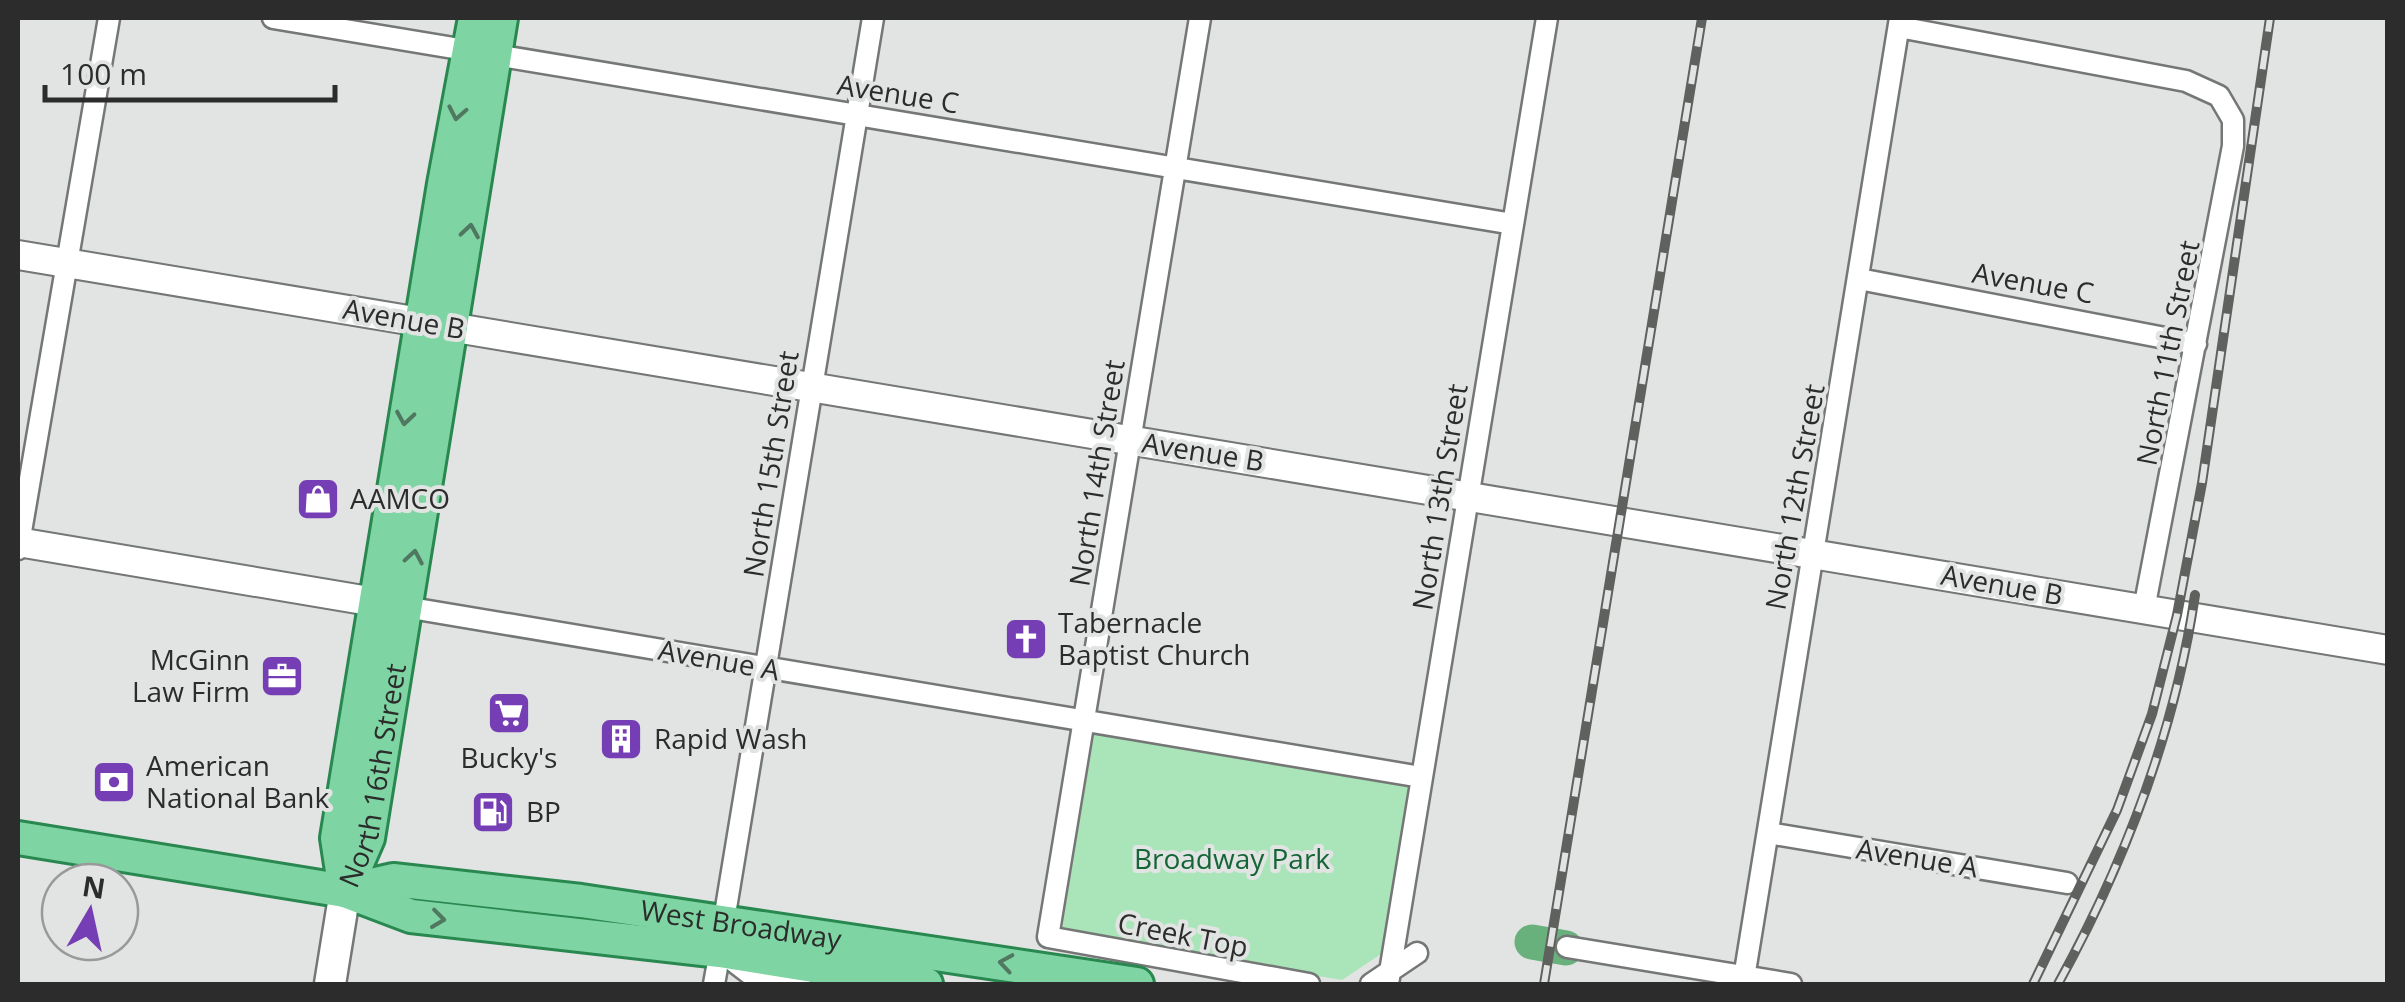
<svg xmlns="http://www.w3.org/2000/svg" width="2405" height="1002" viewBox="0 0 2405 1002" font-family="'Open Sans',sans-serif">
	<rect width="100%" height="100%" fill="#e1e4e2"/>
	<!-- green -->
	<path fill="#aae5b9" d="M 1094,734 L 1409,786 L 1381,954 L 1342,980 L 1061,934 Z"/>
	<g fill="none" stroke-linecap="round" stroke-linejoin="round">
		<!-- river -->
		<path stroke="#68b17d" stroke-width="35" d="M 1532,942 L 1566,948"/>
		<!-- minor casing -->
		<g stroke="#747775" stroke-width="25">
			<path id="minor" d="M 273,18 L 1513,224
				M 1200,18 L 1048,937 L 1309,984
				M 1899,27 L 2186,81 L 2219,96 L 2233,120 L 2233,146 L 2144,609
				M 1859,279 L 2196,344
				M 18,549 L 109,18
				M 405,607 L 1421,777
				M 1768,833 L 2067,883
				M 724,920 L 873,18
				M 1567,947 L 1791,984
				M 714,984 L 720,951 L 754,977 L 801,984
				M 1371,984 L 1417,953
				M 1388,984 L 1547,18
				M 1743,984 L 1900,18"/>
		</g>
		<!-- tertiary casing -->
		<g stroke="#747775" stroke-width="32">
			<path id="tertiary" d="M 18,255 L 2388,650
				M 18,542 L 393,605"/>
		</g>
		<!-- secondary casing -->
		<g stroke="#747775" stroke-width="35">
			<path id="secondary" d="M 330,984 L 345,891"/>
		</g>
		<!-- primary casing -->
		<g stroke="#298750" stroke-width="38">
			<g id="primary">
				<path d="M 18,838 L 345,891 L 411,916 L 720,951 L 926,984"/>
				<path id="s1" d="M 345,891 L 368,838 L 501,18"/>
				<path d="M 345,891 L 337,838 L 444,184 L 475,18"/>
				<path id="s2" d="M 345,891 L 393,880 L 581,901 L 1137,984"/>
			</g>
		</g>
		<!-- minor -->
		<use href="#minor" stroke="#fff" stroke-width="20"/>
		<!-- tertiary -->
		<use href="#tertiary" stroke="#fff" stroke-width="28"/>
		<!-- secondary -->
		<use href="#secondary" stroke="#fff" stroke-width="30"/>
		<!-- primary -->
		<use href="#primary" stroke="#7ed4a2" stroke-width="32"/>
		<!-- rail casing -->
		<g stroke="#5f615f" stroke-width="10">
			<path id="rail" d="M 1544,984 L 1702,18
				M 2033,984 L 2117,810 L 2152,714 L 2177,615 L 2202,483 L 2270,18
				M 2058,984 C 2124,864 2175,731 2195,595"/>
		</g>
		<!-- rail -->
		<use href="#rail" stroke="#e1e4e2" stroke-width="6" stroke-dasharray="19" stroke-linecap="butt"/>
	</g>
	<!-- one-way arrows -->
	<defs><path id="oneway-chevron" d="M-2-3.5L2.5 0L-2 3.5" fill="none" stroke-width="1.6" stroke-linecap="round" stroke-linejoin="round" transform="scale(2.5)"/></defs>
	<g stroke="#507861">
		<use href="#oneway-chevron" transform="translate(457 113) rotate(101)"/>
		<use href="#oneway-chevron" transform="translate(470 231) rotate(-81)"/>
		<use href="#oneway-chevron" transform="translate(405 418) rotate(99)"/>
		<use href="#oneway-chevron" transform="translate(414 557) rotate(-80)"/>
		<use href="#oneway-chevron" transform="translate(438 919) rotate(7)"/>
		<use href="#oneway-chevron" transform="translate(1006 963) rotate(-171)"/>
	</g>
	<!-- icons -->
	<defs>
		<g id="shop-square" transform="scale(2.25)"><rect x="-9" y="-9" width="18" height="18" rx="4" fill="#763eb4" stroke="#e1e4e2"/><path d="M-5-2.5h2.3a2.7 3.5 0 0 1 5.4 0H5L5.5 6h-11ZM-1.5-2.5h3a1.5 2.3 0 0 0-3 0Z" fill="#fff"/></g>
		<g id="church-square" transform="scale(2.25)"><rect x="-9" y="-9" width="18" height="18" rx="4" fill="#763eb4" stroke="#e1e4e2"/><path d="M-1.2-6h2.4v3.5h3.3v2.4h-3.3V6h-2.4V-.1h-3.3v-2.4h3.3Z" fill="#fff"/></g>
		<g id="office-square" transform="scale(2.25)"><rect x="-9" y="-9" width="18" height="18" rx="4" fill="#763eb4" stroke="#e1e4e2"/><path d="M-6-3h4V-5.5h4V-3h4V5H-6ZM-1-4.5V-3h2v-1.5ZM-6 0V1H6V0Z" fill="#fff"/></g>
		<g id="supermarket-square" transform="scale(2.25)"><rect x="-9" y="-9" width="18" height="18" rx="4" fill="#763eb4" stroke="#e1e4e2"/><path d="M-6-5.5h2.5l.6 2H6L4.5 2H-2.5L-4.4-4H-6ZM-1.5 3.2a1.3 1.3 0 1 0 .1 0ZM3 3.2a1.3 1.3 0 1 0 .1 0Z" fill="#fff"/></g>
		<g id="building-square" transform="scale(2.25)"><rect x="-9" y="-9" width="18" height="18" rx="4" fill="#763eb4" stroke="#e1e4e2"/><path d="M-4-6H4V6H1V3H-1V6H-4ZM-2.5-4.3h1.7v1.8h-1.7ZM.8-4.3h1.7v1.8H.8ZM-2.5-1h1.7V.8h-1.7ZM.8-1h1.7V.8H.8Z" fill="#fff"/></g>
		<g id="bank-square" transform="scale(2.25)"><rect x="-9" y="-9" width="18" height="18" rx="4" fill="#763eb4" stroke="#e1e4e2"/><path d="M-6-4H6V4H-6ZM0-2.3a2.3 2.3 0 1 0 0 4.6a2.3 2.3 0 1 0 0-4.6Z" fill="#fff"/></g>
		<g id="fuel-square" transform="scale(2.25)"><rect x="-9" y="-9" width="18" height="18" rx="4" fill="#763eb4" stroke="#e1e4e2"/><path d="M-5.5-6h7V0h2V4h1.3V-2.5L3-4.5l.8-.8L6-3V5H2.5V1h-1V6h-7ZM-4.2-4.7v3.2H.2V-4.7Z" fill="#fff"/></g>
	</defs>
	<g fill-rule="evenodd">
		<use href="#shop-square" x="318" y="499"/>
		<use href="#church-square" x="1026" y="639"/>
		<use href="#office-square" x="282" y="676"/>
		<use href="#supermarket-square" x="509" y="713"/>
		<use href="#building-square" x="621" y="739"/>
		<use href="#bank-square" x="114" y="782"/>
		<use href="#fuel-square" x="493" y="812"/>
	</g>
	<g text-anchor="middle" stroke-width="8" stroke-linejoin="round" paint-order="stroke">
		<!-- street labels -->
		<g font-size="28" fill="#2b2c2b" stroke="#e1e4e2">
			<text transform="translate(898 94) rotate(9)" y="10">Avenue C</text>
			<text transform="translate(2033 283) rotate(10)" y="10">Avenue C</text>
			<text transform="translate(404 319) rotate(10)" y="10">Avenue B</text>
			<text transform="translate(2168 353) rotate(-79)" y="10">North 11th Street</text>
			<text transform="translate(1203 452) rotate(9)" y="10">Avenue B</text>
			<text transform="translate(771 464) rotate(-81)" y="10">North 15th Street</text>
			<text transform="translate(1097 473) rotate(-81)" y="10">North 14th Street</text>
			<text transform="translate(1440 497) rotate(-81)" y="10">North 13th Street</text>
			<text transform="translate(1795 497) rotate(-80)" y="10">North 12th Street</text>
			<text transform="translate(2002 585) rotate(10)" y="10">Avenue B</text>
			<text transform="translate(719 660) rotate(10)" y="10">Avenue A</text>
			<text dy="10" stroke="none"><textPath href="#s1" startOffset="120">North 16th Street</textPath></text>
			<text transform="translate(1917 858) rotate(9)" y="10">Avenue A</text>
			<text dy="10" stroke="none"><textPath href="#s2" startOffset="400">West Broadway</textPath></text>
			<text transform="translate(1183 935) rotate(11)" y="10">Creek Top</text>
		</g>
		<!-- poi labels -->
		<g font-size="28" fill="#2b2c2b" stroke="#e1e4e2" text-anchor="start">
			<text x="350" y="509">AAMCO</text>
			<text x="1058" y="633">Tabernacle<tspan x="1058" dy="32">Baptist Church</tspan></text>
			<text x="250" y="670" text-anchor="end">McGinn<tspan x="250" dy="32">Law Firm</tspan></text>
			<text x="654" y="749">Rapid Wash</text>
			<text x="509" y="768" text-anchor="middle">Bucky's</text>
			<text x="146" y="776">American<tspan x="146" dy="32">National Bank</tspan></text>
			<text x="526" y="822">BP</text>
		</g>
		<!-- park labels -->
		<g font-size="28" fill="#146636" stroke="#e1e4e2">
			<text x="1232" y="869">Broadway Park</text>
		</g>
	</g>
	<!-- border -->
	<rect width="2405" height="1002" fill="none" stroke="#2b2c2b" stroke-width="40"/>
	<!-- north arrow -->
	<g transform="translate(90 912) rotate(9)"><circle r="48" fill="#e1e4e2" stroke="#989a99" stroke-width="2.5"/>
	<path d="M0-8L18 38L0 25L-18 38Z" fill="#763eb4"/>
	<text y="-15" font-size="28" font-weight="bold" text-anchor="middle" fill="#2b2c2b">N</text>
	</g>
	<!-- scale -->
	<path d="M45 85v15h290v-15" fill="none" stroke="#2b2c2b" stroke-width="5"/>
	<text x="60" y="85" font-size="30" fill="#2b2c2b" stroke="#e1e4e2" stroke-width="8" paint-order="stroke">100 m</text>
</svg>
